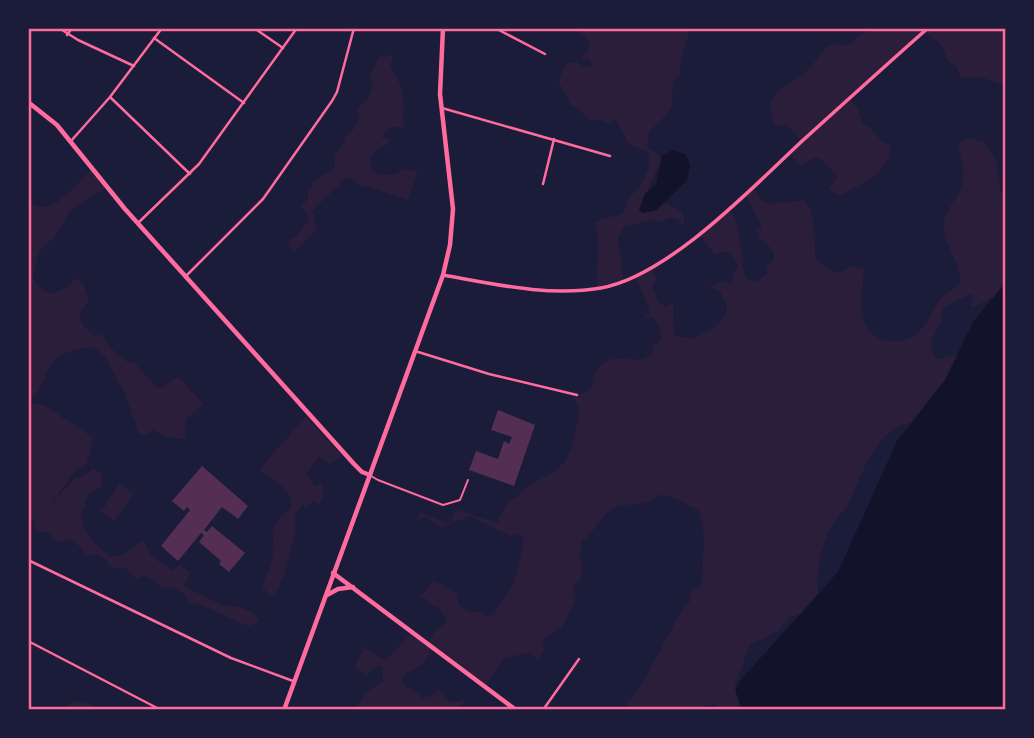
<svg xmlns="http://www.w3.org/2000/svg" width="1034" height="738" viewBox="0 0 1034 738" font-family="Commissioner,sans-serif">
	<rect width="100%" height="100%" fill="#1b1b3a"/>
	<!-- green -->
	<path fill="#2a1e3b" d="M 575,28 L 690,28 L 681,60 L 680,74 L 673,83 L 672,106 L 665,116 L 649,132 L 647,148 L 655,151 L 662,159 L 643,200 L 652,210 L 665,203 C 675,207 682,209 685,220 L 683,226 L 680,221 L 672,217 L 659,222 L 653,219 L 624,227 L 618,239 L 624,280 L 598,287 C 594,266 603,243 594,223 C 597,221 601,219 605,218 C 616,215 626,217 626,202 C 638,188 653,172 648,152 L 629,144 L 615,118 L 609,123 L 601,120 L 589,121 L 577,107 L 570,105 C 569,95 561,89 558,80 L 567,62 L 575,62 L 587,68 L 592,65 L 589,58 L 584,60 L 581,57 L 589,50 C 590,37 580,34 575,28 Z
		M 871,28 L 1006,28 L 1006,86 L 980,77 L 961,78 L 957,67 L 946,59 C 946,46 934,40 925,31 L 850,100 L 858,109 L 863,124 L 869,126 L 883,143 L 891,144 C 891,173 860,184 839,196 L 828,190 L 837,177 L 836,174 L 819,158 L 814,158 L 800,166 L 789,153 L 801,141 L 787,124 L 775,127 C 761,90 785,91 806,71 C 814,64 820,54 828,46 C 836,42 844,47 853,43 L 855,38 Z
		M 390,55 L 394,57 L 390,64 C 392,73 398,78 401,86 C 404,95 401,103 406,110 L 403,116 L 404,127 C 392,127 386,125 382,138 L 389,139 L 388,144 C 372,153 368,153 373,172 C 386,176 392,177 404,169 L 418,171 L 408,200 L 366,186 L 360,187 L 352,178 L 346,178 L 312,211 L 317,230 L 295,251 L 288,245 L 289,239 L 295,237 L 308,221 L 307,213 L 300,207 L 308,199 L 308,192 L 313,186 L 312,181 L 334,169 L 335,162 L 333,155 L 343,146 L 346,135 L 354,129 L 359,116 L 357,109 C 366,100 378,91 369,78 L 379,56 Z
		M 969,138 L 984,142 L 996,159 L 1001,193 L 1006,195 L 1006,291 L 974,307 L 970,307 L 973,296 L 970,294 L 943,308 C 942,314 942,321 939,326 C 932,337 928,348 937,359 L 959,354 L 962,355 L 919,423 C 878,421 864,470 850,501 C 847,508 841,512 837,518 C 820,542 815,573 819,600 L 805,614 L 789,617 L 779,631 L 750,645 L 735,684 L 740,707 L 721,710 L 714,704 L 703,706 L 698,710 L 630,710 L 625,701 L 630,700 L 642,684 L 684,606 L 689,603 L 691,592 L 702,584 L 702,580 C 702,556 708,534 698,510 L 672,497 L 657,495 C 646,509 629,501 615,508 C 599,516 596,532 582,541 L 580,555 L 583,566 L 581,578 L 574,586 L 575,603 L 562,627 L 542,641 L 544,650 L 538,659 L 528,653 L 505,658 L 484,687 L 432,650 L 422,665 L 404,675 L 402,682 L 423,698 L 432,695 L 438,688 C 452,703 447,705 467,699 L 457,710 L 355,710 L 365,693 L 383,681 L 383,667 L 376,666 L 366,677 L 354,666 L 362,652 L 359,645 L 386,660 L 411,633 L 427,644 L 435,631 L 446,622 L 446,618 L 437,606 L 433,606 L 425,598 L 419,598 L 434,580 L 457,594 L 459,605 L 469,612 L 478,611 L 485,616 L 493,614 L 514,582 L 524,542 L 522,536 L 516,534 L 512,537 L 470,516 L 441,528 L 427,517 L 420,518 L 414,525 L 420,512 L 447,523 L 451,521 L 456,510 L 497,523 L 509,499 L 516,498 C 525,481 552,478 564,462 C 573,451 575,429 579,415 L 578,407 L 571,394 C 604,397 585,377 602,364 C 618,350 639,369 653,351 L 652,346 L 661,340 C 661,331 659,323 652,317 L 642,319 L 649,313 L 649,308 L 635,277 L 651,268 L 657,279 L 652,286 L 659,303 L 666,307 L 676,302 L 673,307 L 674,334 L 678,337 L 686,337 L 692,339 C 703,334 726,323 727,308 C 727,303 722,296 720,292 L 708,287 L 725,281 L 732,283 L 732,276 L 738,267 L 732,255 L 725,252 L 715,255 L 699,234 L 729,208 C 739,221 739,237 742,253 C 744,264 741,272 749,281 L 757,281 L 767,274 L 766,266 L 774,260 C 775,247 765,244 758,238 L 757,230 L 762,227 L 745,194 L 753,187 L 762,200 L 770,204 C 782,200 792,204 804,199 C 816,212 815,241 815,258 L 836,273 L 854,266 L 864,268 C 864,293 852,330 883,339 C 902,345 917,338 928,320 C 931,316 932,310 935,306 C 941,297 951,290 960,285 C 963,264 942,244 944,222 C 945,212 954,201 959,193 C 967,177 962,161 958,144 Z
		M 91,170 L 105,188 L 69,212 L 54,239 L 45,244 L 38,255 L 33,278 C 48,303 60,292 77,278 L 84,285 L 89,300 L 79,314 C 81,325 87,330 96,336 L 101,334 C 110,345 121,364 135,363 L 157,388 L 162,388 L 177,377 L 181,379 L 203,404 C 191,419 181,414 186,439 L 167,437 L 153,430 L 147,435 L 139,434 L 123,389 C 114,379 112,365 103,355 C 90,340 60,352 50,366 C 46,372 45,380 41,386 C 38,393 32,398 28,404 L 28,201 C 52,221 74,184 91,170 Z
		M 33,403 L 42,404 L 94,438 L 86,466 L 76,470 L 49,506 L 76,477 L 83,476 L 93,468 L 102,474 L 103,486 L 91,493 L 84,501 L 85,506 L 81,511 C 83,533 93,543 111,557 C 129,555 130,549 143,540 L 152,557 L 172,570 L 180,565 L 191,573 L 185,583 L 186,587 L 224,606 C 235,604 252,610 259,619 L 257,623 L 249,626 L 242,624 L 201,605 L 189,602 L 184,594 L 172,587 L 163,589 L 154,581 L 144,576 L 136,579 L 125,568 L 112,568 C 104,557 100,554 86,555 L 79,546 L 69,539 L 59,542 L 47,532 L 35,531 L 35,521 L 28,515 L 28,411 Z
		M 306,416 L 342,456 L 329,464 L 324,458 L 319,457 L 306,474 L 315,486 L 322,484 L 324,497 L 318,505 L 313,501 L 306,507 L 303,505 L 295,514 L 296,530 L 285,572 L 279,588 L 271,598 L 262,586 C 266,576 272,565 273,554 C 274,544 271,529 277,521 C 282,512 294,513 291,500 C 289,486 269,479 259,470 Z
		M 119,484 L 134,494 L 114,521 L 101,512 Z
		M 74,701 L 90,704 L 100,710 L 63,710 Z"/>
	<!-- water -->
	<path fill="#12122b" d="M 673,150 L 685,154 L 690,165 L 687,180 L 657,210 L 643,213 L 639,210 L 645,194 L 656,184 L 662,155 Z
		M 1006,282 L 1006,710 L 742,710 L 735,690 L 740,681 L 838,572 L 897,441 L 945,380 L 973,322 Z"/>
	<!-- building -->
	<path fill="#542f53" d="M 498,410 L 535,425 L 514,486 L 469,470 L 476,451 L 498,459 L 504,441 L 509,444 L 512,437 L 491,430 Z
		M 202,466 L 248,506 L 238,519 L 222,507 L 204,530 L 207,532 L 212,526 L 245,553 L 229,572 L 219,564 L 221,561 L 199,542 L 204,535 L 201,533 L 178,561 L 161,546 L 190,510 L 187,507 L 184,511 L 172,501 Z"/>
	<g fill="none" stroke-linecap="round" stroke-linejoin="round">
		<!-- service -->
		<path stroke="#ff6b9d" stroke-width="2" d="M 371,476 L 378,480 L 443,505 L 460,500 L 468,480"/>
		<!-- minor -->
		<path stroke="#ff6b9d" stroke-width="2.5" d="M 59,28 L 78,40 L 134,66
			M 254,28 L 283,48
			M 495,28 L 545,54
			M 496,28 L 536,28
			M 67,35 L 72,28
			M 154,38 L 244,103
			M 110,97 L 190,174
			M 442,108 L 610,156
			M 71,141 L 110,97 L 162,28
			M 543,184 L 554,139
			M 138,223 L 199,164 L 297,28
			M 185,277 L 263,199 L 332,101 L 337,92 L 354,28
			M 415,351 L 489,374 L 577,395
			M 28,560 L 231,658 L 293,681
			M 28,641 L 161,710
			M 543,710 L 579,659"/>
		<!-- tertiary -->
		<path stroke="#ff6b9d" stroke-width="3.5" d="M 443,275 C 494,284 549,297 601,288 C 668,276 751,189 801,142 C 843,104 885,66 928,28"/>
		<!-- secondary -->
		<path stroke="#ff6b9d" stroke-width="4.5" d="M 28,102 L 57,125 L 125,209 L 354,464 L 362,472 L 370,475
			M 333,573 L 516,710"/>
		<!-- primary -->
		<path stroke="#ff6b9d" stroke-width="4.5" d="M 327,595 L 338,589 L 353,587
			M 284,710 L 443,275 L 450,245 L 453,209 L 440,94 L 443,28"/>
	</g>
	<!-- border -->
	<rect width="1034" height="738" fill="none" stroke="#1b1b3a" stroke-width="60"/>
	<rect x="30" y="30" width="974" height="678" fill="none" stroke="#ff6b9d" stroke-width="2.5"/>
</svg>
